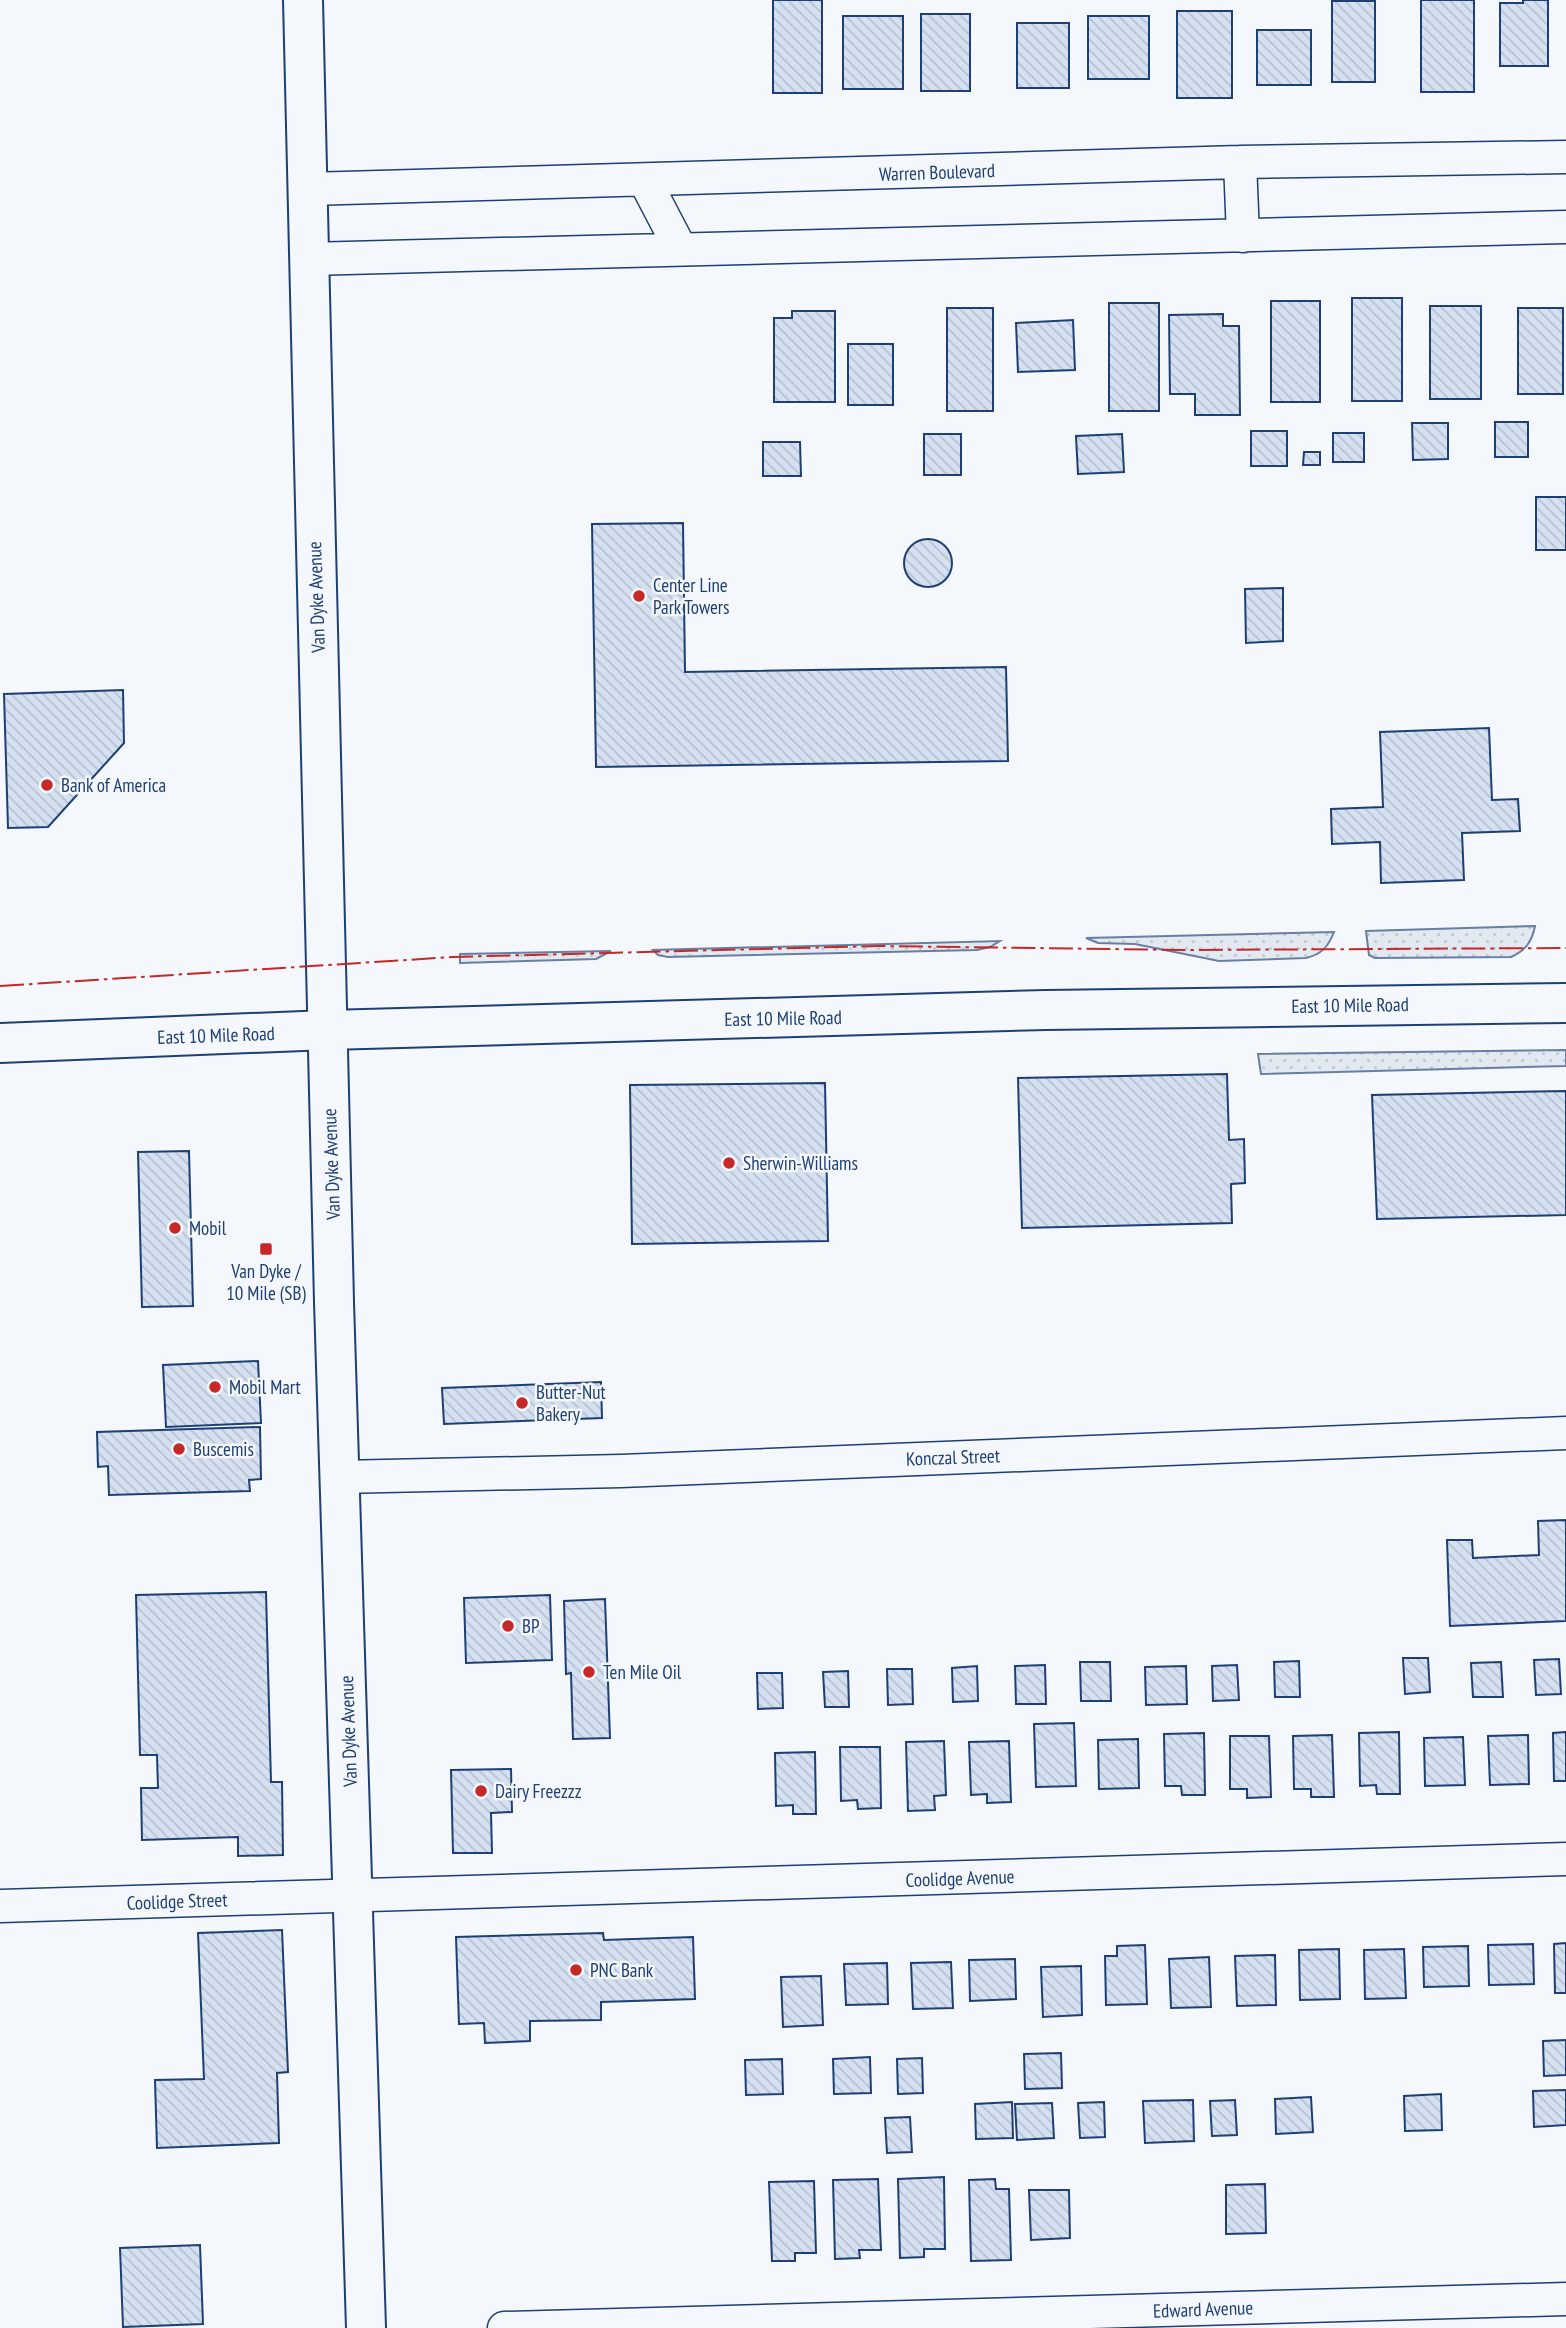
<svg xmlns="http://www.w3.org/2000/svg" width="1566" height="2328" viewBox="0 0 1566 2328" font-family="'PT Sans Narrow',sans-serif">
	<defs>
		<pattern id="grass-dots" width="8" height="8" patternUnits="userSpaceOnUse" patternTransform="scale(1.75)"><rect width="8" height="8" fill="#e3e9f0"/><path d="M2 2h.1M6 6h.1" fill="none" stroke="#c2c9d1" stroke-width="1.8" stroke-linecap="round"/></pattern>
		<pattern id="building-back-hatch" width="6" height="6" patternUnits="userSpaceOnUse" patternTransform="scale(1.75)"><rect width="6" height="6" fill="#d5e0f0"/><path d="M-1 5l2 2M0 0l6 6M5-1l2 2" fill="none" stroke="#b6c1d1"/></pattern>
	</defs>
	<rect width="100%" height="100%" fill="#f4f7fb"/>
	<!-- grass -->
	<path fill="url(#grass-dots)" stroke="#687fa3" stroke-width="2" d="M 1535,926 C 1532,942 1525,951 1511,957 L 1375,958 L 1369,955 L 1366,931 Z
		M 1334,932 C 1328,947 1322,954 1306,958 L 1219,961 L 1135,944 L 1098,943 L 1086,938 Z
		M 1000,941 L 990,947 L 977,950 L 668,957 L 658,955 L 653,950 Z
		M 611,951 L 596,959 L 460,963 L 460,954 Z
		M 1566,1050 L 1566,1066 L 1261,1074 L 1258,1054 Z"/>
	<!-- building -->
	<path fill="url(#building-back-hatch)" stroke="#1d3f73" stroke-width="2" d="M 773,0 L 822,0 L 822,93 L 773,93 Z
		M 1421,0 L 1474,0 L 1474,92 L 1421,92 Z
		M 1523,0 L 1548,0 L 1548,66 L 1500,66 L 1500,3 L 1523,3 Z
		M 1332,1 L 1375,1 L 1375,82 L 1332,82 Z
		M 1177,11 L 1232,11 L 1232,98 L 1177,98 Z
		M 921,14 L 970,14 L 970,91 L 921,91 Z
		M 843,16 L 903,16 L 903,89 L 843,89 Z
		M 1088,16 L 1149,16 L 1149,79 L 1088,79 Z
		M 1017,23 L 1069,23 L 1069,88 L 1017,88 Z
		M 1257,30 L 1311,30 L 1311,85 L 1257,85 Z
		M 1352,298 L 1402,298 L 1402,401 L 1352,401 Z
		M 1271,301 L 1320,301 L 1320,402 L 1271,402 Z
		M 1109,303 L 1159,303 L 1159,411 L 1109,411 Z
		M 1430,306 L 1481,306 L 1481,399 L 1430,399 Z
		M 947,308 L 993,308 L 993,411 L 947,411 Z
		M 1518,308 L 1563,308 L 1563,394 L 1518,394 Z
		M 792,311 L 835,311 L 835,402 L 774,402 L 774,318 L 792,318 Z
		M 1223,314 L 1223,326 L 1239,326 L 1240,415 L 1195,415 L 1195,394 L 1170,394 L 1169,315 Z
		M 1073,320 L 1075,370 L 1018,372 L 1016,323 Z
		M 848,344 L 893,344 L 893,405 L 848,405 Z
		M 1495,422 L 1528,422 L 1528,457 L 1495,457 Z
		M 1412,423 L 1448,423 L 1448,459 L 1413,460 Z
		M 1251,431 L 1287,431 L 1287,466 L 1251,466 Z
		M 1333,433 L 1364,433 L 1364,462 L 1333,462 Z
		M 924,434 L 961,434 L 961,475 L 924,475 Z
		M 1122,434 L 1124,472 L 1078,474 L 1076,436 Z
		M 763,442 L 800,442 L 801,476 L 763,476 Z
		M 1304,452 L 1320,452 L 1320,465 L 1303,465 Z
		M 1536,497 L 1566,497 L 1566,550 L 1536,550 Z
		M 683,523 L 685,672 L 1006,667 L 1008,761 L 596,767 L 592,524 Z
		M904 563a24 24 0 1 1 48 0a24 24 0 1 1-48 0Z
		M 1283,588 L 1283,641 L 1246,643 L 1245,589 Z
		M 123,690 L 124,743 L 48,827 L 8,828 L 4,694 Z
		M 1489,728 L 1492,800 L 1518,799 L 1520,831 L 1462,833 L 1464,880 L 1381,883 L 1380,842 L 1332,844 L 1331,809 L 1383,807 L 1380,732 Z
		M 1227,1074 L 1229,1140 L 1244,1139 L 1245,1183 L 1231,1184 L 1232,1223 L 1022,1228 L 1018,1078 Z
		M 825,1083 L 828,1241 L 632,1244 L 630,1085 Z
		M 1566,1091 L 1566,1215 L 1377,1219 L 1372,1095 Z
		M 189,1151 L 193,1306 L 142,1307 L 138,1152 Z
		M 258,1361 L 261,1423 L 166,1427 L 163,1365 Z
		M 601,1382 L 602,1418 L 444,1424 L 442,1388 Z
		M 260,1427 L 261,1479 L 249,1480 L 250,1491 L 109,1495 L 108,1466 L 98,1467 L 97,1432 Z
		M 1566,1520 L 1566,1621 L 1450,1626 L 1447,1540 L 1472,1540 L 1473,1558 L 1539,1555 L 1538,1521 Z
		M 266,1592 L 271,1782 L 282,1782 L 283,1855 L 238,1856 L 238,1837 L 142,1840 L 141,1788 L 158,1788 L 157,1755 L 140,1755 L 136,1595 Z
		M 550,1595 L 552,1660 L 466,1663 L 464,1598 Z
		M 605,1599 L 610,1738 L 573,1739 L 571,1673 L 566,1674 L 564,1601 Z
		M 1403,1658 L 1428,1658 L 1430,1692 L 1405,1694 Z
		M 1559,1659 L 1561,1694 L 1536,1695 L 1534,1660 Z
		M 1299,1661 L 1300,1697 L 1275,1697 L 1274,1662 Z
		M 1080,1662 L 1110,1662 L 1111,1701 L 1081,1701 Z
		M 1501,1662 L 1503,1697 L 1473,1697 L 1471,1663 Z
		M 1045,1665 L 1046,1704 L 1016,1704 L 1015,1666 Z
		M 1237,1665 L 1239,1700 L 1213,1701 L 1212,1666 Z
		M 977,1666 L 978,1701 L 953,1702 L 952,1668 Z
		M 1186,1666 L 1187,1704 L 1146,1705 L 1145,1667 Z
		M 887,1669 L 912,1669 L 913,1704 L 888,1705 Z
		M 848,1671 L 849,1707 L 825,1707 L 823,1672 Z
		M 757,1673 L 782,1673 L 783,1708 L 758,1709 Z
		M 1074,1723 L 1076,1786 L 1036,1787 L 1034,1724 Z
		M 1399,1732 L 1400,1794 L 1377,1794 L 1376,1785 L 1360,1786 L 1359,1733 Z
		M 1566,1732 L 1566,1781 L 1554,1781 L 1553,1733 Z
		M 1204,1733 L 1205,1795 L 1182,1795 L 1181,1786 L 1165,1786 L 1164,1734 Z
		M 1332,1735 L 1334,1797 L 1311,1797 L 1311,1789 L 1294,1789 L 1293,1736 Z
		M 1528,1735 L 1529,1784 L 1490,1785 L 1488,1736 Z
		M 1230,1736 L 1269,1736 L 1271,1797 L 1247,1798 L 1247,1789 L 1230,1789 Z
		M 1463,1737 L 1465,1785 L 1425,1786 L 1424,1738 Z
		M 1138,1739 L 1139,1788 L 1099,1789 L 1098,1740 Z
		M 944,1741 L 946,1795 L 934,1796 L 935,1810 L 908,1811 L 906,1742 Z
		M 1009,1741 L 1011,1802 L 987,1803 L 987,1794 L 971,1795 L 969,1742 Z
		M 840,1747 L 880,1747 L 881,1808 L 858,1809 L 857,1800 L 841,1801 Z
		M 815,1752 L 816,1814 L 793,1814 L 793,1805 L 776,1806 L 775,1753 Z
		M 511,1769 L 512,1812 L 491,1813 L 492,1853 L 453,1853 L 451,1770 Z
		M 282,1930 L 288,2072 L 277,2073 L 279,2143 L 157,2148 L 155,2080 L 204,2079 L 198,1933 Z
		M 603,1933 L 604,1940 L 693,1937 L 695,1999 L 601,2002 L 601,2020 L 530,2021 L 530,2041 L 485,2043 L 484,2023 L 459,2024 L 456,1937 Z
		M 1566,1943 L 1566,1993 L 1555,1993 L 1554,1944 Z
		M 1533,1944 L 1534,1984 L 1489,1985 L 1488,1945 Z
		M 1145,1945 L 1147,2004 L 1106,2005 L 1105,1956 L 1117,1956 L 1117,1946 Z
		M 1468,1946 L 1469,1986 L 1424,1987 L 1423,1947 Z
		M 1339,1949 L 1340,1999 L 1300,2000 L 1299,1950 Z
		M 1404,1949 L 1406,1998 L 1365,1999 L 1364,1950 Z
		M 1275,1955 L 1276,2005 L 1237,2006 L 1235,1956 Z
		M 1209,1957 L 1211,2007 L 1171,2008 L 1169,1959 Z
		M 1015,1959 L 1016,1999 L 970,2001 L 969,1960 Z
		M 951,1962 L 953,2008 L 913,2009 L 911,1963 Z
		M 887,1963 L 888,2004 L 846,2005 L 844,1964 Z
		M 1081,1966 L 1082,2015 L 1043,2017 L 1041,1967 Z
		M 821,1976 L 823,2025 L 783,2027 L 781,1977 Z
		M 1566,2040 L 1566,2075 L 1544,2076 L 1543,2041 Z
		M 1061,2053 L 1062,2088 L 1025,2089 L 1024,2054 Z
		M 870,2057 L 871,2093 L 834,2094 L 833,2059 Z
		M 922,2058 L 923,2093 L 898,2094 L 897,2059 Z
		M 782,2059 L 783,2094 L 746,2095 L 745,2060 Z
		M 1566,2090 L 1566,2125 L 1534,2127 L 1533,2091 Z
		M 1441,2094 L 1442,2130 L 1405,2131 L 1404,2096 Z
		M 1311,2097 L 1313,2132 L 1276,2134 L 1275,2099 Z
		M 1193,2100 L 1194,2141 L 1145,2143 L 1143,2101 Z
		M 1235,2100 L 1237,2135 L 1212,2136 L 1210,2101 Z
		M 1012,2102 L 1013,2138 L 976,2139 L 975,2104 Z
		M 1104,2102 L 1105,2137 L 1080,2138 L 1078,2103 Z
		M 1052,2103 L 1054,2138 L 1017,2140 L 1015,2104 Z
		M 910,2117 L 912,2152 L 887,2153 L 885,2118 Z
		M 944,2177 L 945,2249 L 924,2249 L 924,2257 L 900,2258 L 898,2179 Z
		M 878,2179 L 881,2250 L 859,2250 L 860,2258 L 835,2259 L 833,2180 Z
		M 995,2179 L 996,2189 L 1009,2189 L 1011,2260 L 971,2261 L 969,2180 Z
		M 814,2181 L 816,2253 L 795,2253 L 795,2261 L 772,2261 L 769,2182 Z
		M 1265,2184 L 1266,2233 L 1226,2234 L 1226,2185 Z
		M 1029,2190 L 1069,2190 L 1070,2238 L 1031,2240 Z
		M 200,2245 L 203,2324 L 123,2327 L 120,2248 Z"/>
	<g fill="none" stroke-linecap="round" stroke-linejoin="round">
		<!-- minor casing -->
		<g stroke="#1d3f73" stroke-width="35">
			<path id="minor" d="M 1240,162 L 1243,236
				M 645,181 L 680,248
				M 308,189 L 1240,162 L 1566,157
				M 308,259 L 1566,227
				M 339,1477 L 621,1471 L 1566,1433
				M 0,1906 L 1566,1859
				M 504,2328 L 1566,2299"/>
		</g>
		<!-- secondary casing -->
		<g stroke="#1d3f73" stroke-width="42">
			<path id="secondary" d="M 0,1043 L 328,1030 L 1046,1010 L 1566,1003"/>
		</g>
		<!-- primary casing -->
		<g stroke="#1d3f73" stroke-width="42">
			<path id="primary" d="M 303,0 L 334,1302 L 366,2328"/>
		</g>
		<!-- minor -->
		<use href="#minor" stroke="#f4f7fb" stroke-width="32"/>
		<!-- secondary -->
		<use href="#secondary" stroke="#f4f7fb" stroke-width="38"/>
		<!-- primary -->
		<use href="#primary" stroke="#f4f7fb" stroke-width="38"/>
		<!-- power -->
		<path stroke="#c62828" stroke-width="2" stroke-dasharray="24 5 3.5 5" stroke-linecap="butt" d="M 0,986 L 453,957 L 720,950 L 878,946 L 1185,950 L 1566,948"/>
	</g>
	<!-- markers -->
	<g fill="#c62828" stroke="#f4f7fb" stroke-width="2.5">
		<circle cx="639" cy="596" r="7"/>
		<circle cx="47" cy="785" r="7"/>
		<circle cx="729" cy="1163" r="7"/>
		<circle cx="175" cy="1228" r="7"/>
		<rect x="259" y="1242" width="14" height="14" rx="3.5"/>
		<circle cx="215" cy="1387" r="7"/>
		<circle cx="522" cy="1403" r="7"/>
		<circle cx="179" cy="1449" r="7"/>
		<circle cx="508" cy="1626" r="7"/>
		<circle cx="589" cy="1672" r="7"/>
		<circle cx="481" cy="1791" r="7"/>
		<circle cx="576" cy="1970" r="7"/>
	</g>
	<g text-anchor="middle" stroke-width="5" stroke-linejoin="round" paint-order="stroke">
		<!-- street labels -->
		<g font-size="19" fill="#1d3f73" stroke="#f4f7fb">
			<text transform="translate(937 172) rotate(-2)" y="7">Warren Boulevard</text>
			<text transform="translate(316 597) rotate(-92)" y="7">Van Dyke Avenue</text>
			<text transform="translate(1350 1005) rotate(-1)" y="7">East 10 Mile Road</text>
			<text transform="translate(783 1018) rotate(-1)" y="7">East 10 Mile Road</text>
			<text transform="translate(216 1035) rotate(-2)" y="7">East 10 Mile Road</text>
			<text transform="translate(331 1164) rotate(-92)" y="7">Van Dyke Avenue</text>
			<text transform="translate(953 1457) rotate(-2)" y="7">Konczal Street</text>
			<text transform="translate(348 1731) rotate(-92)" y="7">Van Dyke Avenue</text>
			<text transform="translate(960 1878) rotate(-2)" y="7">Coolidge Avenue</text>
			<text transform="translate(177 1901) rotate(-2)" y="7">Coolidge Street</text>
			<text transform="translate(1203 2309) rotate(-2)" y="7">Edward Avenue</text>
		</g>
		<!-- poi labels -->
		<g font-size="19" fill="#1d3f73" stroke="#f4f7fb" text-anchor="start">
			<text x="653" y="592">Center Line<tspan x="653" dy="22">Park Towers</tspan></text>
			<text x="61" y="792">Bank of America</text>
			<text x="743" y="1170">Sherwin-Williams</text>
			<text x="189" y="1235">Mobil</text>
			<text x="266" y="1278" text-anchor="middle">Van Dyke /<tspan x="266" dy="22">10 Mile (SB)</tspan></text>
			<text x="229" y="1394">Mobil Mart</text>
			<text x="536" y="1399">Butter-Nut<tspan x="536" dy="22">Bakery</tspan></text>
			<text x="193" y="1456">Buscemis</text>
			<text x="522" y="1633">BP</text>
			<text x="603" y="1679">Ten Mile Oil</text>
			<text x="495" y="1798">Dairy Freezzz</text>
			<text x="590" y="1977">PNC Bank</text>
		</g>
	</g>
</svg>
